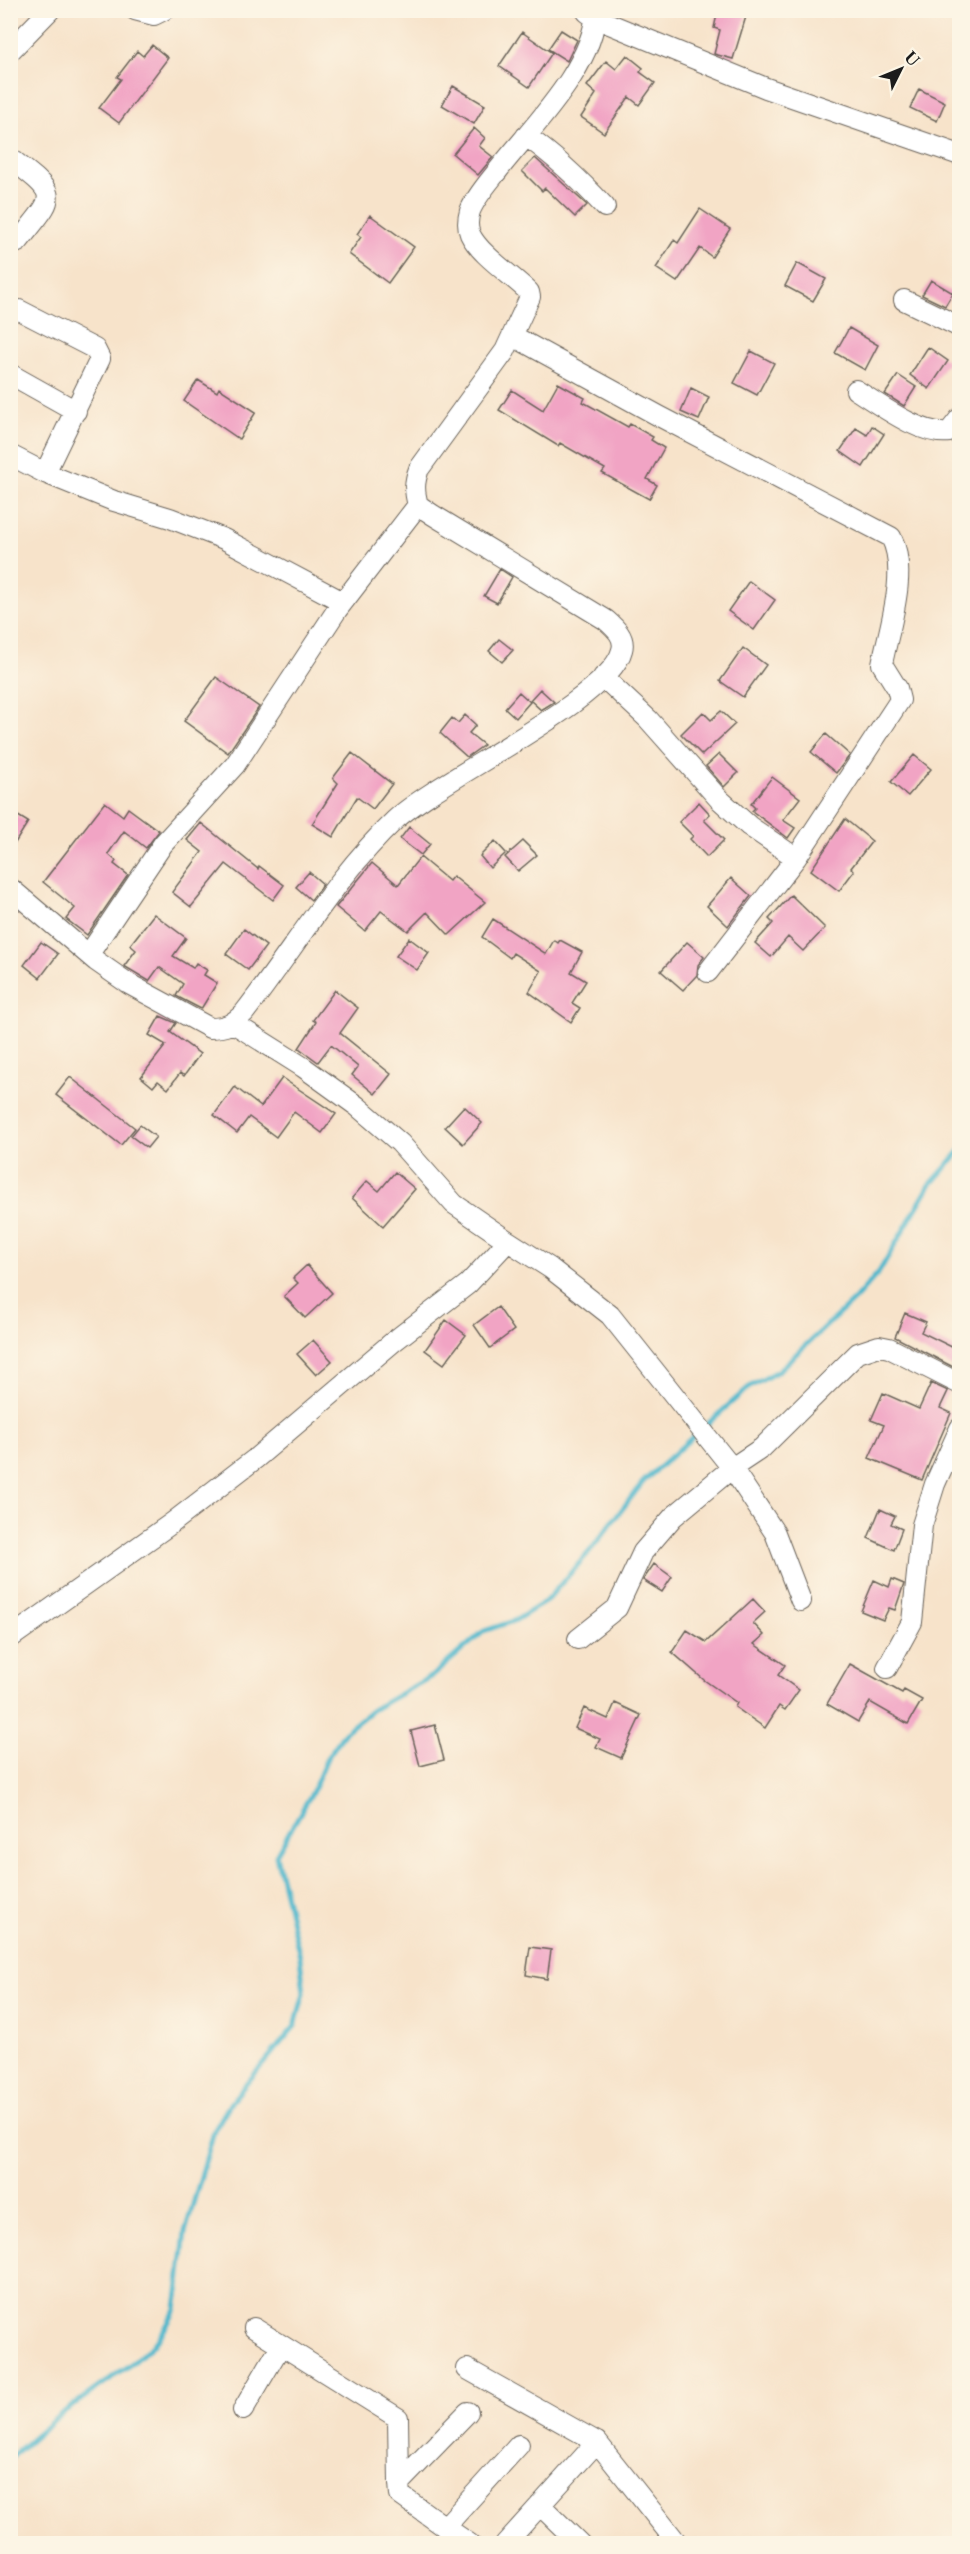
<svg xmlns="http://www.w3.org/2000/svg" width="970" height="2554" viewBox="0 0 970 2554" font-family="'Libre Caslon Text',serif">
	<rect width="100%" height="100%" fill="#fcf5e5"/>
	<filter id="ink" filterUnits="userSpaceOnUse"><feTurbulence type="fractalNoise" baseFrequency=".0167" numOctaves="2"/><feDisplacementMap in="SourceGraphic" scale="12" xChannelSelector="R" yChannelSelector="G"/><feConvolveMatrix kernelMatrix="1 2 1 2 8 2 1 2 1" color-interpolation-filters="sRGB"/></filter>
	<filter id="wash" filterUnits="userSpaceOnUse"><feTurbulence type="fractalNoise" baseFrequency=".008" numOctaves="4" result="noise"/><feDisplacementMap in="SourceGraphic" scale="24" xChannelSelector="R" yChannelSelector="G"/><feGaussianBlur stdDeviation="1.35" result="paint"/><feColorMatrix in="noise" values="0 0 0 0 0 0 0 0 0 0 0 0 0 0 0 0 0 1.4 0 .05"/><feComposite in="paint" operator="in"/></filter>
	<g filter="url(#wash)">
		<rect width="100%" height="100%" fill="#f7e3ca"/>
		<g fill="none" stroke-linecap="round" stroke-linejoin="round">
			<!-- stream -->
			<path stroke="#4eb7cc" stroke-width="5" d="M 705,1426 L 748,1388 L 778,1371 L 855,1299 L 879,1272 L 930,1185 L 960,1151
				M 10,2458 L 61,2414 L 135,2361 L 159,2339 L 176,2309 L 185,2232 L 214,2131 L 231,2102 L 295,2026 L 304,1993 L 300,1957 L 276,1855 L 313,1791 L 327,1758 L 346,1731 L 372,1710 L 432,1676 L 484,1631 L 516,1620 L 545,1602 L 590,1551 L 643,1482 L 698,1432"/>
		</g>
		<g id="blocks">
			<!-- building -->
			<path fill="#f1a4c4" d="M 718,10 L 748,10 L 733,59 L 714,54 L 720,30 L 714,28 Z
				M 561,30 L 577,40 L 567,61 L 548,49 Z
				M 522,32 L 552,53 L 529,87 L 499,66 Z
				M 152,45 L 168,58 L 119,123 L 99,108 L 121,79 L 117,77 L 137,51 L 143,56 Z
				M 627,55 L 643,68 L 640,72 L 655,83 L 639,105 L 629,97 L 604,133 L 581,117 L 596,94 L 587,86 L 606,61 L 616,69 Z
				M 453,86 L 485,105 L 474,124 L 442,105 Z
				M 919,89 L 945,102 L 937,121 L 910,108 Z
				M 474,128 L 485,138 L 479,146 L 493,157 L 478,175 L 453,154 Z
				M 535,158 L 587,205 L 575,217 L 545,188 L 542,191 L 522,171 Z
				M 700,209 L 730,229 L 712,257 L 700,248 L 677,282 L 656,268 L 674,240 L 678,243 Z
				M 370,215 L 414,247 L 388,283 L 349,254 L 361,237 L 357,234 Z
				M 797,263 L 826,279 L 813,301 L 785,286 Z
				M 931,280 L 953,293 L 945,306 L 922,295 Z
				M 849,328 L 878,345 L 865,370 L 835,353 Z
				M 928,347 L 948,361 L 929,389 L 910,375 Z
				M 751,351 L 774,363 L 757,395 L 734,383 Z
				M 898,375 L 916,387 L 904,406 L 885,394 Z
				M 198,380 L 217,392 L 219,388 L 256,412 L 239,439 L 184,401 Z
				M 558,383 L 585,398 L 583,402 L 628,427 L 630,424 L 653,437 L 651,440 L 664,448 L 647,479 L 657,485 L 649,499 L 602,473 L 605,469 L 560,443 L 558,446 L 499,410 L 512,390 L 543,410 Z
				M 691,388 L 709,397 L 699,420 L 681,412 Z
				M 872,426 L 884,434 L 863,467 L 840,451 L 856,428 L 867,435 Z
				M 500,569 L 512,577 L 497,603 L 484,596 Z
				M 749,581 L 775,600 L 754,630 L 728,611 Z
				M 499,639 L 513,650 L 502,662 L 489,651 Z
				M 743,648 L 766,665 L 743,697 L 720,681 Z
				M 216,677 L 259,707 L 228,753 L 184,721 Z
				M 540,689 L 554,702 L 541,710 L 530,700 Z
				M 519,692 L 530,702 L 516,718 L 505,708 Z
				M 721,711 L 735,724 L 702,755 L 681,734 L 703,712 L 711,720 Z
				M 465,715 L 476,725 L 469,733 L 484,745 L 467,757 L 440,733 L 452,718 L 458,723 Z
				M 826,734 L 850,755 L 836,773 L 811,752 Z
				M 352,753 L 392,784 L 373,809 L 357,797 L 333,837 L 312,824 L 338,783 L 333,778 Z
				M 719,754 L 738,773 L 724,787 L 706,766 Z
				M 914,755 L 931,769 L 908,796 L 891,782 Z
				M 772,777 L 800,798 L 783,820 L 795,828 L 788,838 L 752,811 L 755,808 L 751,804 Z
				M 105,802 L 123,816 L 128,808 L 159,831 L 146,848 L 124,831 L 108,854 L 116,861 L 114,864 L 128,875 L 87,935 L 66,919 L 75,908 L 43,882 Z
				M 699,802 L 710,814 L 704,820 L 724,840 L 707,857 L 690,839 L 693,836 L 679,822 Z
				M 10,811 L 28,822 L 10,851 Z
				M 845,819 L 872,841 L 851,868 L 854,871 L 839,891 L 811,870 Z
				M 201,823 L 258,869 L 259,866 L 284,885 L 273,900 L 226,864 L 191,907 L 172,892 L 202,852 L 187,840 Z
				M 409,827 L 430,844 L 421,855 L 400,839 Z
				M 495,841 L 506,853 L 490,868 L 480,856 Z
				M 523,841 L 537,855 L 518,871 L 505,857 Z
				M 420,857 L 449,881 L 453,876 L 485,902 L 449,935 L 427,912 L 408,931 L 381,911 L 365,931 L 336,907 L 372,863 L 398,885 Z
				M 309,872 L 323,884 L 311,900 L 296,887 Z
				M 731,878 L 751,896 L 728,926 L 707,906 Z
				M 791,895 L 825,928 L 803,951 L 788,937 L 771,957 L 755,943 L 773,923 L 769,919 Z
				M 154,914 L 186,938 L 173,956 L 193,968 L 196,963 L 207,970 L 204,975 L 217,983 L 201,1009 L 176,996 L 183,984 L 159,967 L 149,981 L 124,966 L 136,950 L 130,945 Z
				M 493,919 L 546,954 L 554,940 L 558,943 L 560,940 L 582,952 L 571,972 L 586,981 L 572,1003 L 580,1008 L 571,1022 L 529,992 L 541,971 L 513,953 L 510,958 L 482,937 Z
				M 244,929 L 266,946 L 248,970 L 226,954 Z
				M 409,938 L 429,953 L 417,970 L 396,956 Z
				M 41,942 L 58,954 L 40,978 L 24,965 Z
				M 687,942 L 704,957 L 698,965 L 697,975 L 683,990 L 661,971 Z
				M 335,990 L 358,1008 L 340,1033 L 391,1074 L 375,1094 L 352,1075 L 358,1067 L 331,1045 L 318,1062 L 299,1048 L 316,1022 L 313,1020 Z
				M 160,1016 L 176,1023 L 170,1032 L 200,1054 L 184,1076 L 180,1073 L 168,1089 L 158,1081 L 153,1087 L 141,1077 L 166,1045 L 149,1035 Z
				M 70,1077 L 135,1128 L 121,1145 L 56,1095 Z
				M 282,1078 L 336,1114 L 322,1133 L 294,1112 L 276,1137 L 249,1117 L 237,1133 L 214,1115 L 235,1087 L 261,1107 Z
				M 464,1106 L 482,1123 L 463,1144 L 445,1127 Z
				M 140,1125 L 156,1137 L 147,1148 L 131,1136 Z
				M 395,1172 L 415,1189 L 383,1226 L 352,1198 L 367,1181 L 379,1191 Z
				M 307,1265 L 332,1293 L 305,1318 L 284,1296 L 298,1283 L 293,1278 Z
				M 498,1307 L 514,1330 L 490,1348 L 474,1325 Z
				M 905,1313 L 926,1322 L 921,1332 L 960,1351 L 957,1369 L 895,1337 Z
				M 446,1320 L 466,1335 L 444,1364 L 425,1350 Z
				M 313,1340 L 332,1361 L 316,1375 L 297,1354 Z
				M 931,1383 L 948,1391 L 940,1408 L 951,1413 L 922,1480 L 869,1458 L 884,1425 L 871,1420 L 883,1393 L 919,1409 Z
				M 880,1509 L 895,1516 L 891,1524 L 902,1529 L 894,1550 L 868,1538 Z
				M 654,1564 L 672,1577 L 662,1592 L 643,1580 Z
				M 892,1579 L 904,1584 L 895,1610 L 889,1608 L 883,1620 L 861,1611 L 874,1580 L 889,1587 Z
				M 753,1599 L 765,1612 L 753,1623 L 764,1635 L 754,1644 L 785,1665 L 778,1675 L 799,1690 L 785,1710 L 779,1706 L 765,1728 L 735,1707 L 737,1703 L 704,1680 L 672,1652 L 687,1630 L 706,1642 Z
				M 850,1664 L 902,1693 L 904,1690 L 922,1700 L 908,1724 L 870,1702 L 858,1722 L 827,1704 Z
				M 615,1703 L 641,1715 L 621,1758 L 596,1747 L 600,1739 L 575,1728 L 584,1708 L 608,1719 Z
				M 435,1725 L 444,1760 L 420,1766 L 411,1731 Z
				M 530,1947 L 551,1950 L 547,1979 L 526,1975 Z"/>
		</g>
	</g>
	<g filter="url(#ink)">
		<use href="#blocks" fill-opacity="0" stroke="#696259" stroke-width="1.5"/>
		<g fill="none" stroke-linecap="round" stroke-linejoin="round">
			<!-- street casing -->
			<g stroke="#696259" stroke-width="22">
				<path id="street" d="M 135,10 L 154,15 L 164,10
					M 587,12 L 595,18 L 766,88 L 960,155
					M 10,51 L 50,10
					M 526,136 C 556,157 580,180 605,207
					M 10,158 C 62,198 56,194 18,242 L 10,244
					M 904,300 L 960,327
					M 19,310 L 95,349 L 100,359 L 45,473 L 114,501 L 170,518 L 224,539 L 343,602
					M 513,336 L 659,416 L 891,537 C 909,571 889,628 882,664 L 897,688 L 900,700 L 796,858 L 708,972
					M 10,374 L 76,411
					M 856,390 C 880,405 921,436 949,432 L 960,418
					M 10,455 L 45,473
					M 603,677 L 648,719 L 719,799 L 749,826 L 796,858
					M 10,888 L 96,961 L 129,984 L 210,1028 C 226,1028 233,1024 244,1013 C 294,949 336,876 395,820 C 440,778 610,700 622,650 C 626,637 614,627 606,620 L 433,515 L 418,505 C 414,491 414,482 419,469 L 505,351 L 530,297 L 529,292 C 513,276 479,254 470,234 C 467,227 468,218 470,211 C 476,196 489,182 499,169 C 532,127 594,67 596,10
					M 89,954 L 163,844 L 235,765 L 337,610 L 418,505
					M 508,1241 L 550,1268 L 610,1315 L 732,1468 L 775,1533 L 801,1601
					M 10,1638 L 172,1523 L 255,1459 L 393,1342 L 468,1284 L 508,1241 L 454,1204 L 400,1143 L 357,1106 L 303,1067 L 233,1023
					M 578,1639 L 617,1608 L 643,1552 L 673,1517 L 732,1468 L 762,1448 L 858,1353 L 879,1346 L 889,1348 L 960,1384
					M 887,1668 L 912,1622 L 922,1525 L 935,1484 L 960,1428
					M 254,2328 L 398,2418 L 399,2483
					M 467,2369 L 597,2442 L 505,2544
					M 243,2410 L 281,2345
					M 597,2442 L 678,2544
					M 540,2505 L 580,2544
					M 445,2527 L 400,2495 L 399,2483 L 468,2412
					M 470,2544 L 445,2527 L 519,2445"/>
			</g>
			<!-- street -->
			<use href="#street" stroke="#fff" stroke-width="20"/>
		</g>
	</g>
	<!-- margin -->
	<rect width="970" height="2554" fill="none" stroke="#fcf5e5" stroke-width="36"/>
	<!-- north arrow -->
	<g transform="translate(901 69) rotate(47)" stroke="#fcf5e5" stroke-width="4.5" paint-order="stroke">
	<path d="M0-4.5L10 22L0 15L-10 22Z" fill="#1c1c1c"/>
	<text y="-9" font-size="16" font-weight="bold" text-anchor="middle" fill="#1c1c1c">U</text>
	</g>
</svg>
